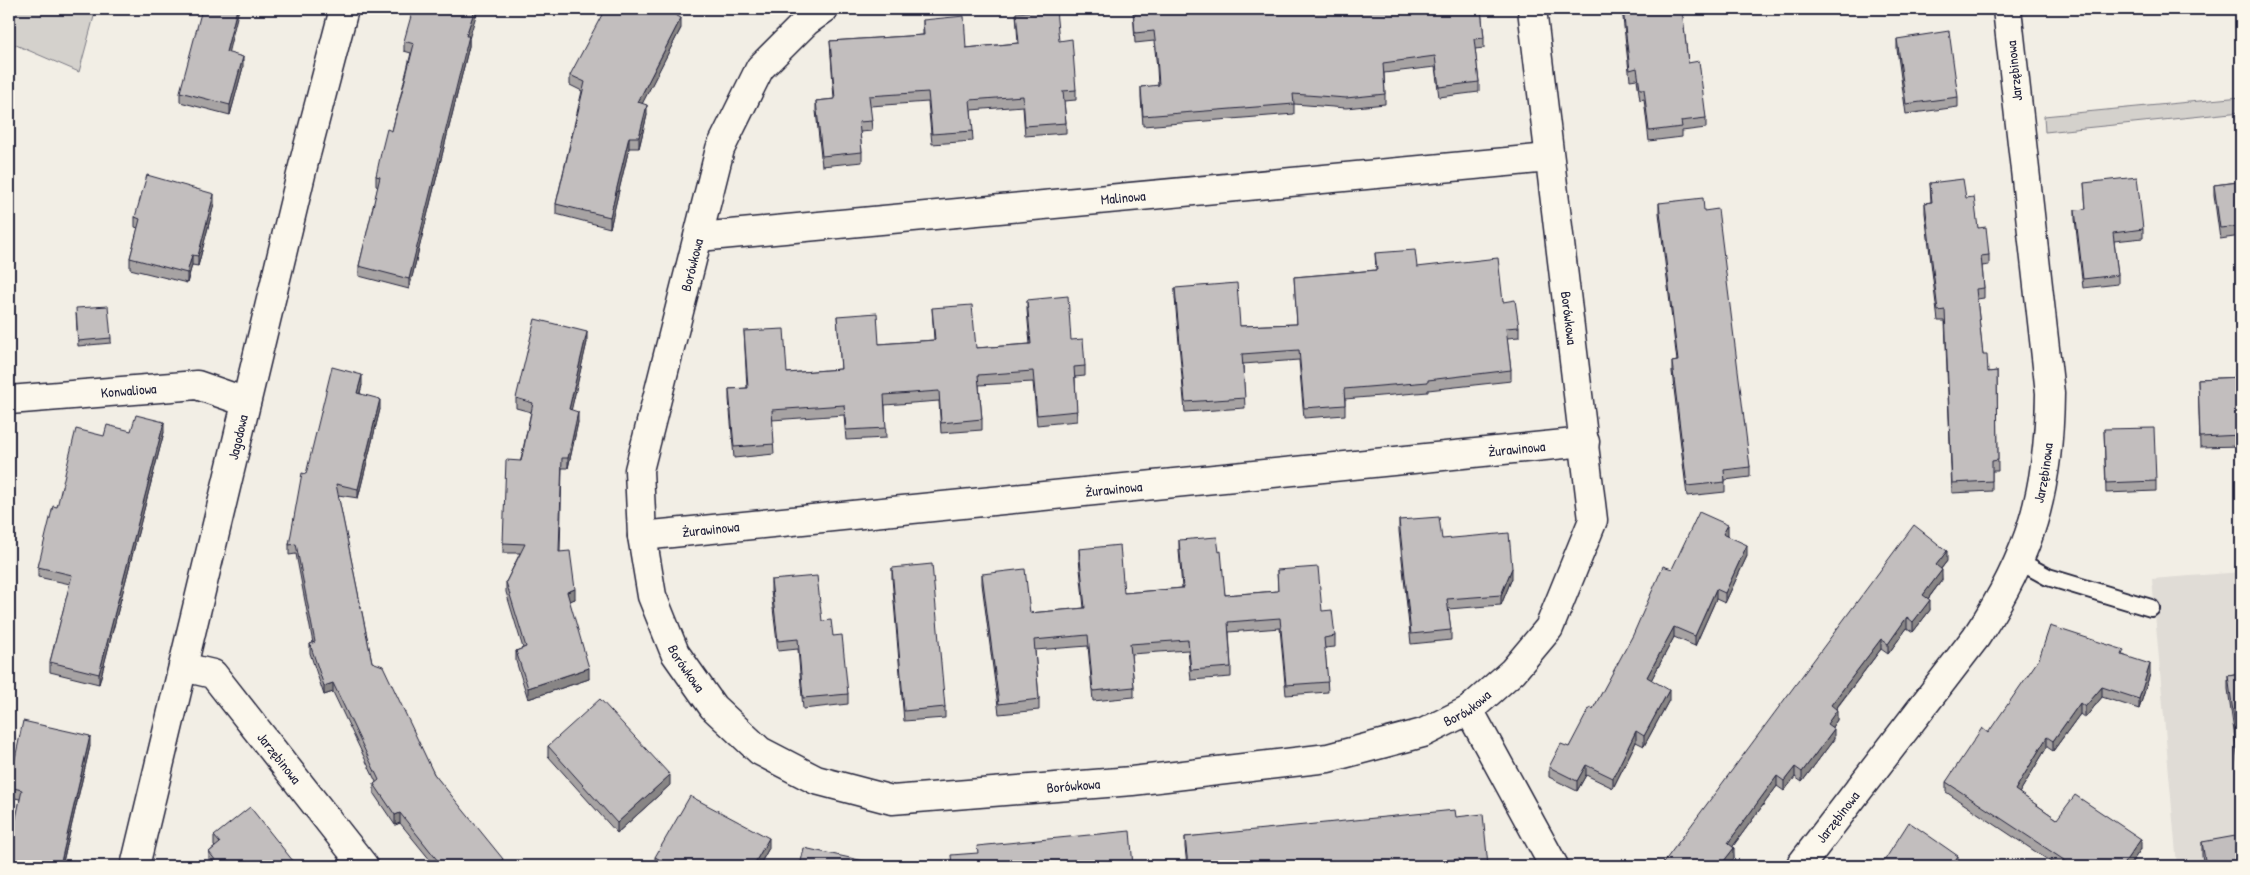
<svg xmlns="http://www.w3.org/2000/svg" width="2250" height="875" viewBox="0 0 2250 875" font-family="'Patrick Hand',sans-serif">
	<rect width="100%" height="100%" fill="#f2eee5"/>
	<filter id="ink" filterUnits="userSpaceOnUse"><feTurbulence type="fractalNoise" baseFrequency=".02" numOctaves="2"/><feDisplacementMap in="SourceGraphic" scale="10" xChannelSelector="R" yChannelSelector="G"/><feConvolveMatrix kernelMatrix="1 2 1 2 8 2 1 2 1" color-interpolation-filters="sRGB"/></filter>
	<g filter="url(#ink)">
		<!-- built -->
		<path fill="#e0dcd6" d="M 2241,572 L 2241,866 L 2177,866 L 2152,579 Z"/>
		<!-- green -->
		<path fill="#d4d1cc" stroke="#7b7a84" d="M 9,9 L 96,9 L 79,72 L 9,42 Z
			M 2241,97 L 2241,112 L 2045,132 L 2044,116 Z"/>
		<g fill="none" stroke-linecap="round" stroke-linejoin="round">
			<!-- service casing -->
			<g stroke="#22223b" stroke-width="20">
				<path id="service" d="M 2019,561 L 2048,577 L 2151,608"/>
			</g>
			<!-- minor casing -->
			<g stroke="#22223b" stroke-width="31">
				<g id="minor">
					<path id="s1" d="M 824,9 L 806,22 L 760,68 L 720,149 L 639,470 L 642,536 L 652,596 L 675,653 L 713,707 L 760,751 L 816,780 L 892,800 L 1132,781 L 1328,758 L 1423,733 L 1469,710 L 1513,671 L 1549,628 L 1593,520 L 1532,9"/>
					<path id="s2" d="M 699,237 L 1549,158"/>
					<path id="s3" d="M 9,400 L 197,385 L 246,402"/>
					<path id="s4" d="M 642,536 L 1585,442"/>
					<path id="s5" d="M 183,667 L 213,674 L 364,866"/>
					<path d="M 1469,710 L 1554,866"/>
					<path id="s6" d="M 135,866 L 304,162 L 344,9"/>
					<path id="s7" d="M 1800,866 L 1976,637 C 2031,555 2049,491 2050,393 L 2007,9"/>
				</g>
			</g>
			<!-- service -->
			<use href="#service" stroke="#fbf7ec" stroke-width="16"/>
			<!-- minor -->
			<use href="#minor" stroke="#fbf7ec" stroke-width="28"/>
		</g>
		<!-- wall -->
		<path fill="#a7a3a3" stroke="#22223b" d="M 1133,9 L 1481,9 L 1484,38 L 1484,48 L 1475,49 L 1479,82 L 1479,92 L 1439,97 L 1435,67 L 1384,73 L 1385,94 L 1385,104 L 1346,108 L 1294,104 L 1294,114 L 1143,126 L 1141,97 L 1141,87 L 1158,86 L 1157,68 L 1154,41 L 1135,43 Z
			M 1622,9 L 1682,9 L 1688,63 L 1706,118 L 1706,128 L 1682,131 L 1682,137 L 1649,141 L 1644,99 L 1640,100 L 1637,79 L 1630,80 Z
			M 1016,13 L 1059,41 L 1076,90 L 1076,100 L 1064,101 L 1066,123 L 1066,133 L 1025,136 L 1023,106 L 971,110 L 973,141 L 932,144 L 928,102 L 870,106 L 872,131 L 860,132 L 862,152 L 862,162 L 822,166 L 816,111 L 816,101 L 834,99 L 830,41 L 923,35 L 923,20 L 966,48 L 1018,43 Z
			M 681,28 L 642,103 L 647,115 L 639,148 L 629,148 L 610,228 L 556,214 L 556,204 L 582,91 L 570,85 L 570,75 Z
			M 469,39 L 469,46 L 409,289 L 359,276 L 359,266 L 378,187 L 376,186 L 376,176 L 392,131 L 411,53 L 404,51 L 404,41 Z
			M 1897,39 L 1958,97 L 1958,107 L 1906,114 L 1897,49 Z
			M 228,53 L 243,67 L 230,115 L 180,102 L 180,92 Z
			M 2241,169 L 2241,236 L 2220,239 L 2214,195 L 2214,185 L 2238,182 L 2238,170 Z
			M 1930,183 L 1966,198 L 1989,255 L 1989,265 L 1982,266 L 1984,288 L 1984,298 L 1977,299 L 1983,355 L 1988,372 L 1997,371 L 1998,471 L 1992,471 L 1992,491 L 1952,493 L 1945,321 L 1938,321 L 1925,213 L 1925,203 L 1931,202 Z
			M 2084,183 L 2143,229 L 2143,238 L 2114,241 L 2118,275 L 2118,284 L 2083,288 L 2075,219 L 2075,210 L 2086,209 Z
			M 1659,203 L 1704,211 L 1750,467 L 1750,477 L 1725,480 L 1725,492 L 1687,496 L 1672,372 L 1672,362 L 1677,361 L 1659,213 Z
			M 214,204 L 198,266 L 192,265 L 187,283 L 130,269 L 130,258 L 138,228 L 135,227 L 135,217 Z
			M 1375,253 L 1417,267 L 1503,302 L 1519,327 L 1519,337 L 1507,338 L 1511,370 L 1511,381 L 1428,390 L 1428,392 L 1345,399 L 1345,415 L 1304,418 L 1299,360 L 1243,364 L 1245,408 L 1185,412 L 1175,298 L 1175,288 L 1240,326 L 1297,324 L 1294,277 L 1376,270 Z
			M 1027,300 L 1071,340 L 1085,366 L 1085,376 L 1075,377 L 1077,421 L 1037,425 L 1033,382 L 979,385 L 982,419 L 982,430 L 941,433 L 939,401 L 885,405 L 886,438 L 846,440 L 844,415 L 772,420 L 774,454 L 734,458 L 729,399 L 729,389 L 747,388 L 744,331 L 787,373 L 841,369 L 837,316 L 879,344 L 934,340 L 932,308 L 976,348 L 1030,344 L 1027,310 Z
			M 76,313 L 111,338 L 111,343 L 78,346 Z
			M 9,316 L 10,325 L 10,335 L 9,335 Z
			M 587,342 L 571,410 L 578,422 L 568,468 L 562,468 L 560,552 L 575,599 L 569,601 L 589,679 L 528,699 L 516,661 L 516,651 L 523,648 L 506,592 L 506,582 L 520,553 L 503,553 L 503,543 L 531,412 L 516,408 L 516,398 Z
			M 2241,377 L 2241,446 L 2200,447 L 2198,379 Z
			M 362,385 L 360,393 L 380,409 L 358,498 L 338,495 L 372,662 L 434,774 L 503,866 L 435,866 L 400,823 L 395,825 L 374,794 L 374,784 L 376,782 L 333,692 L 324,695 L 310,653 L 310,644 L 313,643 L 296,554 L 289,555 L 289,545 L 306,474 Z
			M 2104,429 L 2156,481 L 2156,491 L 2106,493 Z
			M 131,431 L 164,432 L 99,684 L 50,672 L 50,662 L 70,584 L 38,577 L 38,567 L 57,507 L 104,436 Z
			M 1399,520 L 1442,539 L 1512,578 L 1501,605 L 1448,609 L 1451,630 L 1451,640 L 1411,644 L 1399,531 Z
			M 1728,535 L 1727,536 L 1747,556 L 1725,603 L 1716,599 L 1695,646 L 1674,637 L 1651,680 L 1669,700 L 1644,746 L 1636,742 L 1613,788 L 1586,775 L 1577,791 L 1549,777 L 1549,767 L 1569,747 L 1593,709 L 1672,569 Z
			M 1179,540 L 1219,552 L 1225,595 L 1278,591 L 1277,570 L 1322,611 L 1335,636 L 1335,647 L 1325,648 L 1328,692 L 1286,695 L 1280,628 L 1229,632 L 1231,667 L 1231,677 L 1191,680 L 1188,650 L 1131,654 L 1134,687 L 1134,697 L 1093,701 L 1088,646 L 1035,650 L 1039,699 L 1039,710 L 999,714 L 982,584 L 982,574 L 1030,613 L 1084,608 L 1079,559 L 1079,549 L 1124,593 L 1182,588 L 1179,550 Z
			M 1947,561 L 1941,569 L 1942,580 L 1928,599 L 1930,610 L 1913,632 L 1907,628 L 1888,654 L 1881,649 L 1836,709 L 1837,720 L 1832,727 L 1834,739 L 1802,782 L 1795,777 L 1784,791 L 1777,786 L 1733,846 L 1734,858 L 1661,866 Z
			M 892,568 L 945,707 L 945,718 L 904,721 L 892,578 Z
			M 771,580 L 822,621 L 833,636 L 848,694 L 848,704 L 803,709 L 798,649 L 778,651 L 771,591 Z
			M 2124,655 L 2150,674 L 2139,709 L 2102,697 L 2085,718 L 2080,714 L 2053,751 L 2047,747 L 2019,793 L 2057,819 L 2141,849 L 2129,866 L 2057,866 L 1946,792 L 1946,782 L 1988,733 Z
			M 2241,674 L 2241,781 L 2228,689 L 2228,676 Z
			M 90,746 L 62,866 L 9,866 L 20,799 L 9,797 L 9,787 Z
			M 548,746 L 670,785 L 617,833 L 548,756 Z
			M 1456,817 L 1488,866 L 1187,866 L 1185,847 L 1185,837 Z
			M 214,836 L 297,866 L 212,866 L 209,862 L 209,852 L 215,847 L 214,846 Z
			M 2202,842 L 2241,866 L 2204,866 L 2202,855 Z
			M 769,848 L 759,866 L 655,866 L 655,857 Z"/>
		<!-- shaded-wall -->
		<path fill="#888585" stroke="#22223b" d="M 237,9 L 239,9 L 226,62 L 226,52 Z
			M 475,9 L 478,9 L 469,39 L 469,46 L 409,289 L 409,279 L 466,36 Z
			M 681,18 L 681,28 L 638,112 L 638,102 Z
			M 243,57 L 243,67 L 230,115 L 230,105 Z
			M 647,105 L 647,115 L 639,148 L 639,137 Z
			M 629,137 L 629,148 L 610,228 L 610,217 Z
			M 214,194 L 214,204 L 198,266 L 198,256 Z
			M 192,255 L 192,265 L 187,283 L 187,273 Z
			M 587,332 L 587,342 L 569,420 L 569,409 Z
			M 362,375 L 362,385 L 357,403 L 357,393 Z
			M 380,399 L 380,409 L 358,498 L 358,489 Z
			M 578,412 L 578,422 L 568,468 L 568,458 Z
			M 164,422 L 164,432 L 99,684 L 99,674 Z
			M 1728,525 L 1728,535 L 1723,545 L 1723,534 Z
			M 1747,545 L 1747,556 L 1725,603 L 1725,593 Z
			M 1947,551 L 1947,561 L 1936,575 L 1936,565 Z
			M 1512,568 L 1512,578 L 1501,605 L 1501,595 Z
			M 1942,570 L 1942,580 L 1923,605 L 1923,595 Z
			M 575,589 L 575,599 L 567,602 L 567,592 Z
			M 1716,589 L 1716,599 L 1695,646 L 1695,636 Z
			M 1930,600 L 1930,610 L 1913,632 L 1913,622 Z
			M 1907,617 L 1907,628 L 1888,654 L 1888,644 Z
			M 1674,627 L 1674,637 L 1647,688 L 1647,677 Z
			M 1881,639 L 1881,649 L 1831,715 L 1831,705 Z
			M 2150,664 L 2150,674 L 2139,709 L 2139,699 Z
			M 589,668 L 589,679 L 528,699 L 528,688 Z
			M 333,683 L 333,692 L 324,695 L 324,686 Z
			M 2102,687 L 2102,697 L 2085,718 L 2085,707 Z
			M 1669,690 L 1669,700 L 1644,746 L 1644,736 Z
			M 2080,703 L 2080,714 L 2053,751 L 2053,741 Z
			M 1837,710 L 1837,720 L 1827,734 L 1827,724 Z
			M 1834,729 L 1834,739 L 1802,782 L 1802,772 Z
			M 1636,731 L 1636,742 L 1613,788 L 1613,778 Z
			M 90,736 L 90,746 L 62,866 L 60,866 Z
			M 2047,737 L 2047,747 L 2015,800 L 2015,790 Z
			M 1586,765 L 1586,775 L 1577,791 L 1577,781 Z
			M 1795,767 L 1795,777 L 1784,791 L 1784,781 Z
			M 670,775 L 670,785 L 617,833 L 617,823 Z
			M 1777,776 L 1777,786 L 1728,853 L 1728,843 Z
			M 400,813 L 400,823 L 395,825 L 395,815 Z
			M 769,838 L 769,848 L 759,866 L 753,866 Z
			M 2141,839 L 2141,849 L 2129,866 L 2122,866 Z
			M 1734,848 L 1734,858 L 1728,866 L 1720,866 Z
			M 1958,856 L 1958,866 L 1951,866 Z
			M 503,859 L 503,866 L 496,866 L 496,865 Z"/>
		<!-- building -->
		<path fill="#c2bebe" stroke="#22223b" d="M 202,9 L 237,9 L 226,52 L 243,57 L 230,105 L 180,92 Z
			M 413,9 L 475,9 L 466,36 L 469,36 L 409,279 L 359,266 L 380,177 L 376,176 L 381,153 L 387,129 L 392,131 L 414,44 L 404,41 Z
			M 605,9 L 664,9 L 681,18 L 638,102 L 647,105 L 639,137 L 629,137 L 610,217 L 556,204 L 585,82 L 570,75 Z
			M 1133,9 L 1481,9 L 1484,38 L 1474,39 L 1479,82 L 1439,87 L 1435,56 L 1383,63 L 1385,94 L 1346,98 L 1293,94 L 1294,104 L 1143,116 L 1141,87 L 1159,85 L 1157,57 L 1154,31 L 1135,33 Z
			M 1623,9 L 1682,9 L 1688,63 L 1699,61 L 1706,118 L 1681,121 L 1682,127 L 1649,131 L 1644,89 L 1640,89 L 1637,68 L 1630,70 Z
			M 1056,10 L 1059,41 L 1072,39 L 1076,90 L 1063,91 L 1066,123 L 1025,126 L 1023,96 L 970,100 L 973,131 L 932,134 L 928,92 L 869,96 L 872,121 L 859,122 L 862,152 L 822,156 L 816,101 L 835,99 L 830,41 L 924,35 L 923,20 L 964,16 L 966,48 L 1019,43 L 1016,13 Z
			M 1949,31 L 1958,97 L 1906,104 L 1897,39 Z
			M 2241,169 L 2241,226 L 2220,228 L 2214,185 L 2239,182 L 2238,170 Z
			M 147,175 L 214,194 L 198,256 L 192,255 L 187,273 L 130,258 L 140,219 L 135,217 Z
			M 2137,177 L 2143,229 L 2113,233 L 2118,275 L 2083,279 L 2075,210 L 2086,209 L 2084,183 Z
			M 1963,179 L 1966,198 L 1974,197 L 1978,228 L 1986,227 L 1989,255 L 1981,256 L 1984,288 L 1976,289 L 1983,355 L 1987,355 L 1988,372 L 1997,371 L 1998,460 L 1992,461 L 1992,481 L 1952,483 L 1945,310 L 1938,311 L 1925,203 L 1932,202 L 1930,183 Z
			M 1703,198 L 1704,211 L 1718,209 L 1750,467 L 1724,470 L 1725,482 L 1687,486 L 1672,362 L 1678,361 L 1659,203 Z
			M 1415,250 L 1417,267 L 1498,258 L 1503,302 L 1515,300 L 1519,327 L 1506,328 L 1511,370 L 1428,380 L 1428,382 L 1344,389 L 1345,405 L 1304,408 L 1299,350 L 1242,354 L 1245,398 L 1185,402 L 1175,288 L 1237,283 L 1240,326 L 1297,324 L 1294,277 L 1377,270 L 1375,253 Z
			M 1068,296 L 1071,340 L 1083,339 L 1085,366 L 1074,367 L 1077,411 L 1037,415 L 1033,371 L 978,375 L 982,419 L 941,423 L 939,391 L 884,395 L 886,428 L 846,430 L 844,405 L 772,410 L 774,444 L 734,447 L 729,389 L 748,388 L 744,331 L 784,329 L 787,373 L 841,369 L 837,316 L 877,313 L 879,344 L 935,340 L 932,308 L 972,305 L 976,348 L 1031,344 L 1027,300 Z
			M 108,306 L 111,338 L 78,341 L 76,308 Z
			M 535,319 L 587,332 L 569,409 L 578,412 L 568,458 L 562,458 L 559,552 L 570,551 L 575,589 L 567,592 L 589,668 L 528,688 L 516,651 L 526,647 L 506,582 L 525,544 L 503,543 L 506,460 L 521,461 L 533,403 L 516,398 Z
			M 332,367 L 362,375 L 357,393 L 380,399 L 358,489 L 336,484 L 372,662 L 383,666 L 434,774 L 503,859 L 496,865 L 497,866 L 442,866 L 400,813 L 395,815 L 374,784 L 379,780 L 333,683 L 324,686 L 310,644 L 315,642 L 296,544 L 289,545 L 302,473 L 306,474 Z
			M 2241,377 L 2241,435 L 2200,437 L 2198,379 Z
			M 136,415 L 164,422 L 99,674 L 50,662 L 72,575 L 38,567 L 53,506 L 57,507 L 76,429 L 104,436 L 107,425 L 131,431 Z
			M 2154,428 L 2156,481 L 2106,483 L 2104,429 Z
			M 1699,512 L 1728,525 L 1723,534 L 1747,545 L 1725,593 L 1716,589 L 1695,636 L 1674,627 L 1647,677 L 1669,690 L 1644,736 L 1636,731 L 1613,778 L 1586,765 L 1577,781 L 1549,767 L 1561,744 L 1569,747 L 1590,707 L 1593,709 L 1633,635 L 1663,566 L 1672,569 Z
			M 1439,517 L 1442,539 L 1509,533 L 1512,568 L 1501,595 L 1447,599 L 1451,630 L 1411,634 L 1399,520 Z
			M 1914,525 L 1947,551 L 1936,565 L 1942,570 L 1923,595 L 1930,600 L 1913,622 L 1907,617 L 1888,644 L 1881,639 L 1831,705 L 1837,710 L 1827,724 L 1834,729 L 1802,772 L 1795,767 L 1784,781 L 1777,776 L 1728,843 L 1734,848 L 1720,866 L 1661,866 Z
			M 1217,537 L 1219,552 L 1221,551 L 1225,595 L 1278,591 L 1277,570 L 1318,567 L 1322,611 L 1332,610 L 1335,636 L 1324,638 L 1328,682 L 1286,685 L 1280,618 L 1228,622 L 1231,667 L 1191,670 L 1188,640 L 1130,644 L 1134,687 L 1093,691 L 1088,635 L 1034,640 L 1039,699 L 999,704 L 982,574 L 1025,569 L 1030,613 L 1085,608 L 1079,549 L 1120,545 L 1124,593 L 1183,588 L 1179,540 Z
			M 932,564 L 945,707 L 904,711 L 892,568 Z
			M 817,576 L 822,621 L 831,620 L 833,636 L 842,635 L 848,694 L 803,698 L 798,639 L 778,641 L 771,580 Z
			M 2050,626 L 2124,650 L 2122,655 L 2150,664 L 2139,699 L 2102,687 L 2085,707 L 2080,703 L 2053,741 L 2047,737 L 2015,790 L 2057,819 L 2075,795 L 2141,839 L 2122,866 L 2073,866 L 1946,782 L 1982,728 L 1988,733 L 2039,659 Z
			M 2241,674 L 2241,768 L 2228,676 Z
			M 600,699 L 670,775 L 617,823 L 548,746 Z
			M 23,721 L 90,736 L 60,866 L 9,866 L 9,851 L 22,790 L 9,787 Z
			M 690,796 L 769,838 L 753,866 L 704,866 L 701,865 L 700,866 L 672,866 L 655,857 Z
			M 250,807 L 297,866 L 220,866 L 209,852 L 220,843 L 214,836 Z
			M 1455,810 L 1456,817 L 1483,814 L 1488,866 L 1460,866 L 1460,859 L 1397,866 L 1188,866 L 1185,837 Z
			M 1909,822 L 1958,856 L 1951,866 L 1881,866 Z
			M 1130,831 L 1133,866 L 952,866 L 951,855 L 978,853 L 977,846 Z
			M 2241,835 L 2241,866 L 2206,866 L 2202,842 Z
			M 804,848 L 887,866 L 800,866 Z"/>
	</g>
	<g text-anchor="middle" stroke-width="5" stroke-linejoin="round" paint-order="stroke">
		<!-- street labels -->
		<g font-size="14" fill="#22223b" stroke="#fbf7ec">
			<text transform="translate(2014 71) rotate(-96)" y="5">Jarzębinowa</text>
			<text dy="5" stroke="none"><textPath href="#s2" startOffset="426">Malinowa</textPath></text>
			<text transform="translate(692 265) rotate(-76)" y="5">Borówkowa</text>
			<text transform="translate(1569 318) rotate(83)" y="5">Borówkowa</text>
			<text dy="5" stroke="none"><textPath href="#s3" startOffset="120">Konwaliowa</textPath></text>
			<text dy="5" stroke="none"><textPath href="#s6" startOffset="441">Jagodowa</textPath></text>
			<text dy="5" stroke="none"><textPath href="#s4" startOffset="879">Żurawinowa</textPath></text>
			<text dy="5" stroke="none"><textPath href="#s7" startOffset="468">Jarzębinowa</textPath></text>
			<text dy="5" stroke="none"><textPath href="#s4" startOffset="474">Żurawinowa</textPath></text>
			<text dy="5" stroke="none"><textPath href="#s4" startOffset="69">Żurawinowa</textPath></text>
			<text dy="5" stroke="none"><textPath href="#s1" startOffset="716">Borówkowa</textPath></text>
			<text dy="5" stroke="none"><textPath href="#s1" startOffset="1556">Borówkowa</textPath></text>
			<text dy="5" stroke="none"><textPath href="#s5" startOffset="138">Jarzębinowa</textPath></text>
			<text dy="5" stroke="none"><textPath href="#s1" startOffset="1151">Borówkowa</textPath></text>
			<text dy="5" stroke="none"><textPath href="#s7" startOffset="62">Jarzębinowa</textPath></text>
		</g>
	</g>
	<!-- margin -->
	<rect width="2250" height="875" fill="none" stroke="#fbf7ec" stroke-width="30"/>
	<rect x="15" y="15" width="2220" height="845" fill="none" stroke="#22223b" stroke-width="2" filter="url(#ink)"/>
</svg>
